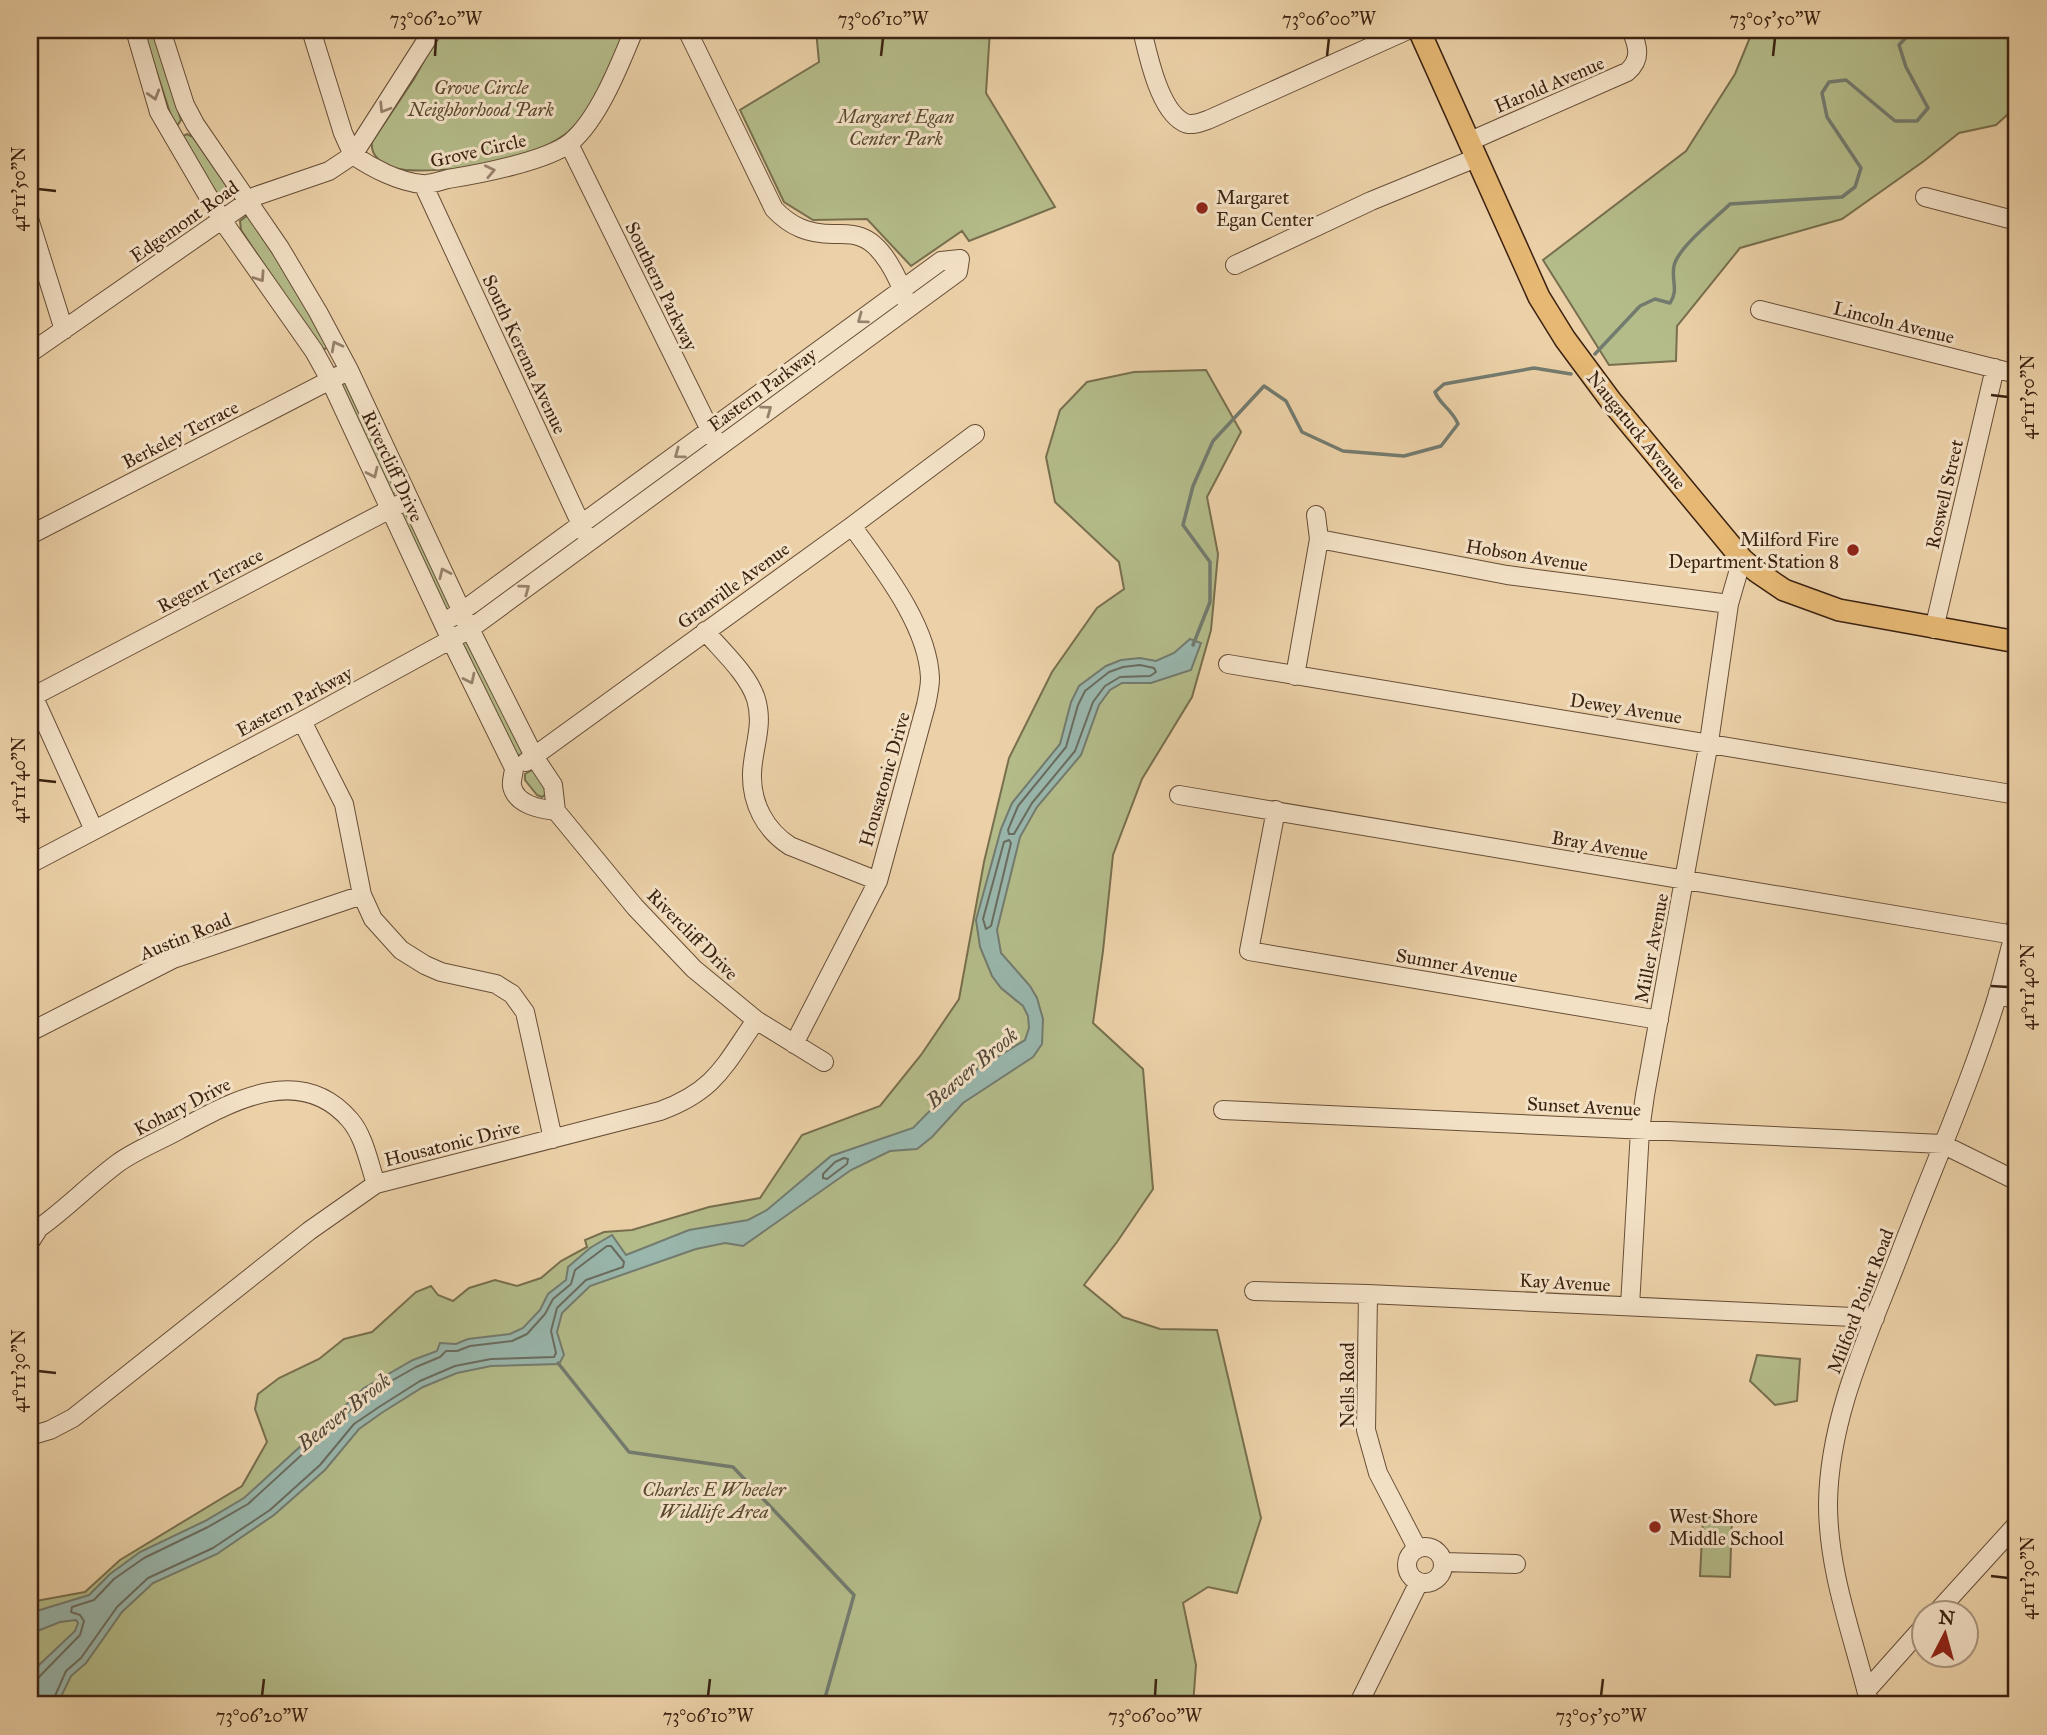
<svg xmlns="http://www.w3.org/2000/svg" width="2047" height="1735" viewBox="0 0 2047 1735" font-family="'IM FELL Great Primer',serif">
	<rect width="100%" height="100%" fill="#ecd1a8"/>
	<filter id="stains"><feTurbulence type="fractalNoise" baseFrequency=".00286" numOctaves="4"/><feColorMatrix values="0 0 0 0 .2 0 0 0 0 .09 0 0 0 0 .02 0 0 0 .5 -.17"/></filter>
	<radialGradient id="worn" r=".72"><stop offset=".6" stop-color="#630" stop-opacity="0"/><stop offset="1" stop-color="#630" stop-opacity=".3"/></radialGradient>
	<!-- green -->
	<path fill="#b4bc8a" stroke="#786f4e" stroke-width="2" d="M 143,30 L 153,30 L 181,120 L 177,126 L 174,125 Z
		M 441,30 L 627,30 C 613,62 596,109 568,132 C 552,145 526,155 506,161 C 482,168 417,174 394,168 C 382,165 370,155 372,142 L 414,79 Z
		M 816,30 L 990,30 L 986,93 L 1055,207 L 969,241 L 962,231 L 911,266 L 867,219 L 813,220 L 784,202 L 740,110 L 819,62 Z
		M 1753,30 L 2017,30 L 2017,106 L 1996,125 L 1959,133 L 1924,161 L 1842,219 L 1740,248 L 1677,326 L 1676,361 L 1609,365 L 1543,260 L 1686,151 L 1735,74 Z
		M 187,134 L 193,137 L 226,185 L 226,191 L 221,194 L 217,193 L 179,142 L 181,137 Z
		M 248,215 L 302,296 L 328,347 L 323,350 L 319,347 L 241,230 L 240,221 Z
		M 1206,370 L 1241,432 L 1207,497 L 1218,554 L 1211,630 L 1192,697 L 1142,779 L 1113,855 L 1103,951 L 1093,1023 L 1143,1069 L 1153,1189 L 1117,1242 L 1084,1285 L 1123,1317 L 1160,1329 L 1217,1330 L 1261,1518 L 1237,1593 L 1208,1587 L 1183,1603 L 1196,1665 L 1193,1705 L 30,1705 L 30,1602 L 85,1592 L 120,1560 L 242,1486 L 267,1442 L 255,1409 L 258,1394 L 279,1378 L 319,1359 L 344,1339 L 372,1332 L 416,1292 L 431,1286 L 438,1295 L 453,1301 L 469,1288 L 495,1280 L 517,1286 L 541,1278 L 561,1261 L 587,1247 L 585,1240 L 604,1232 L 632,1230 L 709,1207 L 760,1198 L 802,1135 L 880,1106 L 921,1055 L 959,999 L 984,862 L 1009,758 L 1052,672 L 1097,608 L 1124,589 L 1119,562 L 1055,502 L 1046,457 L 1060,410 L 1087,382 L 1134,372 Z
		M 344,380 L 398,491 L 393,494 L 390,492 L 339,384 Z
		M 408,510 L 455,609 L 447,613 L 402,518 L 402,512 Z
		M 466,638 L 523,750 L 521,755 L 517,755 L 461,646 L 462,640 Z
		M 532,770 C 541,774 545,785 546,794 L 542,797 L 537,795 L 525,780 L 525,774 Z
		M 1757,1355 L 1800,1359 L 1797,1401 L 1775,1405 L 1750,1381 Z
		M 1703,1517 L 1732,1518 L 1730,1577 L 1700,1576 Z"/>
	<!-- water -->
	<path fill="#99b7ad" stroke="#737b6f" stroke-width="2" d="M 1190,639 L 1201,643 L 1191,670 L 1151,683 L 1122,683 L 1110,690 L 1099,705 L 1081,755 L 1037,807 L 1020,837 L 997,930 L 1001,953 L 1030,986 L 1037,998 L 1043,1019 L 1042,1044 L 1033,1057 L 963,1103 L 932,1137 L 917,1149 L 890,1151 L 851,1170 L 743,1246 L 725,1243 L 696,1249 L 590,1286 L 562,1313 L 557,1332 L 564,1355 L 559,1364 L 491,1366 L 457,1373 L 423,1387 L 383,1412 L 359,1429 L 325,1470 L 274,1515 L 217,1554 L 153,1583 L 122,1612 L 86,1663 L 71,1676 L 57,1705 L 30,1705 L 30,1678 L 38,1666 L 75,1631 L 78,1623 L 76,1620 L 60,1622 L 30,1634 L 30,1613 L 89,1595 L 110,1574 L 140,1552 L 205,1521 L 244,1498 L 364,1388 L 413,1360 L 437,1351 L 440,1343 L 456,1344 L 468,1339 L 510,1334 L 523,1328 L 540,1310 L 548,1294 L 566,1280 L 568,1267 L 590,1248 L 612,1235 L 626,1255 L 689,1230 L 748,1220 L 767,1210 L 831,1156 L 913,1128 L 961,1079 L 1025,1040 L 1029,1028 L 1028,1016 L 1023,1006 L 1001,988 L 992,976 L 980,947 L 976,920 L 1001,829 L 1012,803 L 1060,744 L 1071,702 L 1079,686 L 1106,666 L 1121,660 L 1140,658 L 1156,661 L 1174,653 Z"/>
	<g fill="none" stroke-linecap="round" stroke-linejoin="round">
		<!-- shore -->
		<path stroke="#6a6c5f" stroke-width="2" d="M 1140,665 L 1154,668 L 1156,672 L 1150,676 L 1120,677 L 1105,686 L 1093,702 L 1075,751 L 1032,803 L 1014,834 L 1009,834 L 1008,830 L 1018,806 L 1066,747 L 1078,705 L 1085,691 L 1109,672 L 1123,667 Z
			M 1009,840 L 1011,843 L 991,926 L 986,929 L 983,919 L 1004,842 Z
			M 844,1158 L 848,1159 L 847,1164 L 827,1179 L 823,1178 L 823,1174 L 835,1162 Z
			M 30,1681 L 37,1679 L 80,1635 L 84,1621 L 80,1615 L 71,1612 L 72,1607 L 94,1600 L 114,1579 L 144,1558 L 208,1527 L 248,1504 L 368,1394 L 416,1367 L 440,1357 L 446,1351 L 457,1351 L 470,1346 L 512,1341 L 527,1334 L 545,1314 L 553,1299 L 571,1284 L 575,1270 L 607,1246 L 611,1246 L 624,1262 L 623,1267 L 586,1280 L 557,1308 L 551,1331 L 556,1353 L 554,1357 L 491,1359 L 455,1366 L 420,1381 L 379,1407 L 354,1424 L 320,1465 L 270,1510 L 213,1548 L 148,1578 L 117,1607 L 81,1658 L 66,1671 L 51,1705"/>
		<!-- stream -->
		<path stroke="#737b6f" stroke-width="3.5" d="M 1595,354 L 1640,306 L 1655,299 L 1670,303 C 1679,290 1671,280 1674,266 C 1678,247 1716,218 1730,204 L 1842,197 L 1855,187 L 1861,168 L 1827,117 L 1822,93 L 1829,82 L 1846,80 L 1895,121 L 1917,121 L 1928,108 L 1906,67 L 1899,45 L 1910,33 L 1944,35 L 1953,30
			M 1193,645 L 1210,602 L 1210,562 L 1183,525 L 1193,486 L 1213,441 L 1264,386 L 1286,401 L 1302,432 L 1343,451 L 1404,456 L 1441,446 L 1458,424 C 1452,409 1440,405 1435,392 L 1444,384 L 1534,368 L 1571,374
			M 558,1363 L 629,1452 L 733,1467 L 854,1595 L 823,1705"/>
		<!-- minor casing -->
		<g stroke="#674e37" stroke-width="20">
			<path id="minor" d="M 135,30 L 159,112 L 222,220 L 314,351 L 330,380 L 451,640 L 514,768 C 514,773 511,781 512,786 C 516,805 540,809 556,811
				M 161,30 L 185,105 L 195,124 L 280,248 L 318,312 L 349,370 L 470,629 L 535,758 L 553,785 L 556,811 L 635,907 L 694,969 L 756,1020 L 824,1062
				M 311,30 L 343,133 L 353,155
				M 687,30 L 774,209 C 791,227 809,234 833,234 C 842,234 852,233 861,237 C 882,244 899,278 905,299
				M 1142,30 C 1148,55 1159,109 1183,122 C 1191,127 1202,122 1210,119 L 1408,30
				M 1468,142 L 1627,72 C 1642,59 1638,46 1631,30
				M 569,144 L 715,440
				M 353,155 C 372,168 399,182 422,184 C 430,185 440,181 448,179 C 479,174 548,161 571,142 C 599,118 620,64 634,30
				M 423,184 L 585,533
				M 1925,197 L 2017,221
				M 30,222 L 64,330
				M 1235,265 L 1371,201 L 1476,158
				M 1760,310 L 2017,374
				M 30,353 L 256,196 L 329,171 L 353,155 L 433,30
				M 30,535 L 340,375
				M 1319,539 L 1507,575 L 1729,604
				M 1934,629 L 1995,368
				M 705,631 C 722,651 748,674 756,699 C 764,726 753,747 752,773 C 751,803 765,830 790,846 L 878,881
				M 1228,664 L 2017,795
				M 1295,676 L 1319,539 L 1316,515
				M 30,689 L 94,830
				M 30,698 L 400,504
				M 302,721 L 344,804 L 362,895 L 373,919 L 401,950 L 425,965 L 441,972 L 496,984 L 512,994 L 525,1012 L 553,1139
				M 526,762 L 852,526 L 975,434
				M 1179,795 L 2014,935
				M 1276,810 L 1249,951 L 1659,1020
				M 30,864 L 302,721 L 470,629 L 958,272 L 960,259 L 941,261 L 472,604 L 443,623
				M 1998,993 L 2017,1001
				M 30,1032 L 173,959 L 362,895
				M 794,1044 L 878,881 L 926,705 C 928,696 930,687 930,678 C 928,625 882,568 852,526
				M 1223,1110 L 1942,1144 L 2017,1181
				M 30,1242 L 39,1228 C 67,1208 91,1183 118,1163 C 136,1150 159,1141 179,1130 C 231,1102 300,1062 350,1120 C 364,1136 369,1163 376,1184
				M 1254,1291 L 1368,1294 L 1875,1318
				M 1368,1294 L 1366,1430 L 1378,1473 L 1417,1548
				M 1630,1306 L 1640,1130 L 1645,1095 L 1709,742 L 1729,604 L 1742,559
				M 30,1436 L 50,1430 L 73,1418 L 309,1231 L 376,1184 L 660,1111 C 715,1091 724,1066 756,1020
				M1407 1565a18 18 0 1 1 36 0a18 18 0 1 1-36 0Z
				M 1443,1562 L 1516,1564
				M 1937,1612 L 2017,1524
				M 1867,1690 L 1924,1626
				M 1358,1705 L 1419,1582
				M 1870,1705 C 1854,1638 1828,1574 1828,1504 C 1829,1417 1868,1336 1899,1256 C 1932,1169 1971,1083 1998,994 C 2005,970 2011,946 2017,922"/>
		</g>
		<!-- major casing -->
		<g stroke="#3b2211" stroke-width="24">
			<path id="major" d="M 1419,30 L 1539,297 L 1565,339 L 1611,401 L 1742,559 L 1756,571 L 1784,590 L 1839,610 L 2017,642"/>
		</g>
		<!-- minor -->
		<use href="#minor" stroke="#f3e1c6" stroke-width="18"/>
		<!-- major -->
		<use href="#major" stroke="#e6b874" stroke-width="21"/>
	</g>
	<!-- one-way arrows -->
	<defs><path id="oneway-chevron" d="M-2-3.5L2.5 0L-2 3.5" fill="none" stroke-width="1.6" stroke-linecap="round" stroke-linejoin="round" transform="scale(1.75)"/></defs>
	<g stroke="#97826c">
		<use href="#oneway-chevron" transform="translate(154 95) rotate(73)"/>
		<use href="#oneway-chevron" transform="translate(384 108) rotate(122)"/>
		<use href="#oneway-chevron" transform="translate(490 171) rotate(-12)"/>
		<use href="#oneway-chevron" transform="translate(260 277) rotate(56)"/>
		<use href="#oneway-chevron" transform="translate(862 319) rotate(144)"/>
		<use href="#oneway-chevron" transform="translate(336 346) rotate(-118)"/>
		<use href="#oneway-chevron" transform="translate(767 410) rotate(-36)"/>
		<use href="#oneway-chevron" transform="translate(679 454) rotate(144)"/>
		<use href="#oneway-chevron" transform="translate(373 473) rotate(65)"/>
		<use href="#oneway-chevron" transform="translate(444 573) rotate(-115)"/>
		<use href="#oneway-chevron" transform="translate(525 589) rotate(-36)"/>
		<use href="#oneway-chevron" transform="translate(470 679) rotate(64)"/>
	</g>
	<!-- ticks -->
	<path fill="none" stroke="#3b2211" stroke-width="2.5" d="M 435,56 L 436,38M 881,56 L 883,38M 1327,56 L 1329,38M 1773,56 L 1775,38M 38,189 L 56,191M 1991,395 L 2008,397M 38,780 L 56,782M 1991,986 L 2008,987M 38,1371 L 56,1373M 1991,1576 L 2008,1578M 262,1696 L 264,1679M 708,1696 L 710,1679M 1155,1696 L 1156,1679M 1601,1696 L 1603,1679"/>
	<!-- markers -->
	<g fill="#8f2418" stroke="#f3e1c6" stroke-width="2.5">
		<circle cx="1202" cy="208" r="7"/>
		<circle cx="1853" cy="550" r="7"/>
		<circle cx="1655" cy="1527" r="7"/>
	</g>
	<g text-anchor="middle" stroke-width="6" stroke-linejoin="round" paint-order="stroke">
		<!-- street labels -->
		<g font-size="19" fill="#3b2211" stroke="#f3e1c6">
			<text transform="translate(1549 84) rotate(-23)" y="7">Harold Avenue</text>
			<text transform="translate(478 150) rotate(-13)" y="7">Grove Circle</text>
			<text transform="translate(184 221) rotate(-35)" y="7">Edgemont Road</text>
			<text transform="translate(662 286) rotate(64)" y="7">Southern Parkway</text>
			<text transform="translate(1894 322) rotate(14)" y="7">Lincoln Avenue</text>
			<text transform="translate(525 354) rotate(65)" y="7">South Kerema Avenue</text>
			<text transform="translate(762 389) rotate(-36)" y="7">Eastern Parkway</text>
			<text transform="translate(1637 430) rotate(51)" y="7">Naugatuck Avenue</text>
			<text transform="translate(180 434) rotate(-27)" y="7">Berkeley Terrace</text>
			<text transform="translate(393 466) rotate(65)" y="7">Rivercliff Drive</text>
			<text transform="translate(1944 494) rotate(-77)" y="7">Roswell Street</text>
			<text transform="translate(1527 555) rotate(9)" y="7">Hobson Avenue</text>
			<text transform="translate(210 580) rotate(-28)" y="7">Regent Terrace</text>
			<text transform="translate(733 585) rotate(-36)" y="7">Granville Avenue</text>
			<text transform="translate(294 701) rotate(-28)" y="7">Eastern Parkway</text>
			<text transform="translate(1626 708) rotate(9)" y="7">Dewey Avenue</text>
			<text transform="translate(884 779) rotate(-74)" y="7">Housatonic Drive</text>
			<text transform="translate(1600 845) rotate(10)" y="7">Bray Avenue</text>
			<text transform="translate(693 934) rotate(45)" y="7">Rivercliff Drive</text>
			<text transform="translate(185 936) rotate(-22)" y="7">Austin Road</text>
			<text transform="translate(1651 948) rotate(-79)" y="7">Miller Avenue</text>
			<text transform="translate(1457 965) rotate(10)" y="7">Sumner Avenue</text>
			<text transform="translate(182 1106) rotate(-27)" y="7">Kohary Drive</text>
			<text transform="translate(1584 1106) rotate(3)" y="7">Sunset Avenue</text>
			<text transform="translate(452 1143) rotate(-14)" y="7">Housatonic Drive</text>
			<text transform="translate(1565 1282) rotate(3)" y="7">Kay Avenue</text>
			<text transform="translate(1860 1301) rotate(-69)" y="7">Milford Point Road</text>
			<text transform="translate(1347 1385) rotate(-90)" y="7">Nells Road</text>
		</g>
		<!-- park labels -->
		<g font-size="19" font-style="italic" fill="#59482f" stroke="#f3e1c6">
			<text x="481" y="94">Grove Circle<tspan x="481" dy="22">Neighborhood Park</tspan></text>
			<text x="896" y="123">Margaret Egan<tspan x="896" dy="22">Center Park</tspan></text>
			<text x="714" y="1496">Charles E Wheeler<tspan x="714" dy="22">Wildlife Area</tspan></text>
		</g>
		<!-- poi labels -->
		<g font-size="19" fill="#3b2211" stroke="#f3e1c6" text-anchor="start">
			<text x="1216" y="204">Margaret<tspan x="1216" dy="22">Egan Center</tspan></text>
			<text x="1839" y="546" text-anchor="end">Milford Fire<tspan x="1839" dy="22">Department Station 8</tspan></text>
			<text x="1669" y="1523">West Shore<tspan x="1669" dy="22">Middle School</tspan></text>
		</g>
		<!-- water labels -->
		<g font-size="21" font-style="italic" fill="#524738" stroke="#f3e1c6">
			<text transform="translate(972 1068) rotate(-40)" y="7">Beaver Brook</text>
			<text transform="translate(344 1412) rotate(-38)" y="7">Beaver Brook</text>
		</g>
	</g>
	<!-- margin -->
	<rect width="2047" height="1735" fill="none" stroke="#ecd1a8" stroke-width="77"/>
	<!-- north arrow -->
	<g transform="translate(1945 1634) rotate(6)"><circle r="33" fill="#f3e1c6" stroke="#a9957e" stroke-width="2"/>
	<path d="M0-5L12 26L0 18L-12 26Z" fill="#8f2418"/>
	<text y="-10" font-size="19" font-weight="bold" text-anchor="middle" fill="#3b2211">N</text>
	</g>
	<rect x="38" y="38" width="1970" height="1658" fill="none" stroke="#3b2211" stroke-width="2.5"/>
	<g font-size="18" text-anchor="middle" fill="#3b2211">
		<text x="436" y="25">73°06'20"W</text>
		<text x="883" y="25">73°06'10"W</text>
		<text x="1329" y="25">73°06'00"W</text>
		<text x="1775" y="25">73°05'50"W</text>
		<text transform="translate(19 189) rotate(-90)" y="6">41°11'50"N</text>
		<text transform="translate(2028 397) rotate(-90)" y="6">41°11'50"N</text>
		<text transform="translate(19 780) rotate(-90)" y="6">41°11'40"N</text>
		<text transform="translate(2028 987) rotate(-90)" y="6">41°11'40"N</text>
		<text transform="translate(19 1371) rotate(-90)" y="6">41°11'30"N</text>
		<text transform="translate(2028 1578) rotate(-90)" y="6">41°11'30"N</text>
		<text x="262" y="1722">73°06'20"W</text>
		<text x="708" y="1722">73°06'10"W</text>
		<text x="1155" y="1722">73°06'00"W</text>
		<text x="1601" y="1722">73°05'50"W</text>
	</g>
	<rect width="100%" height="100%" filter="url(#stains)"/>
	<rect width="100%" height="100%" fill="url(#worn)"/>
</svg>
